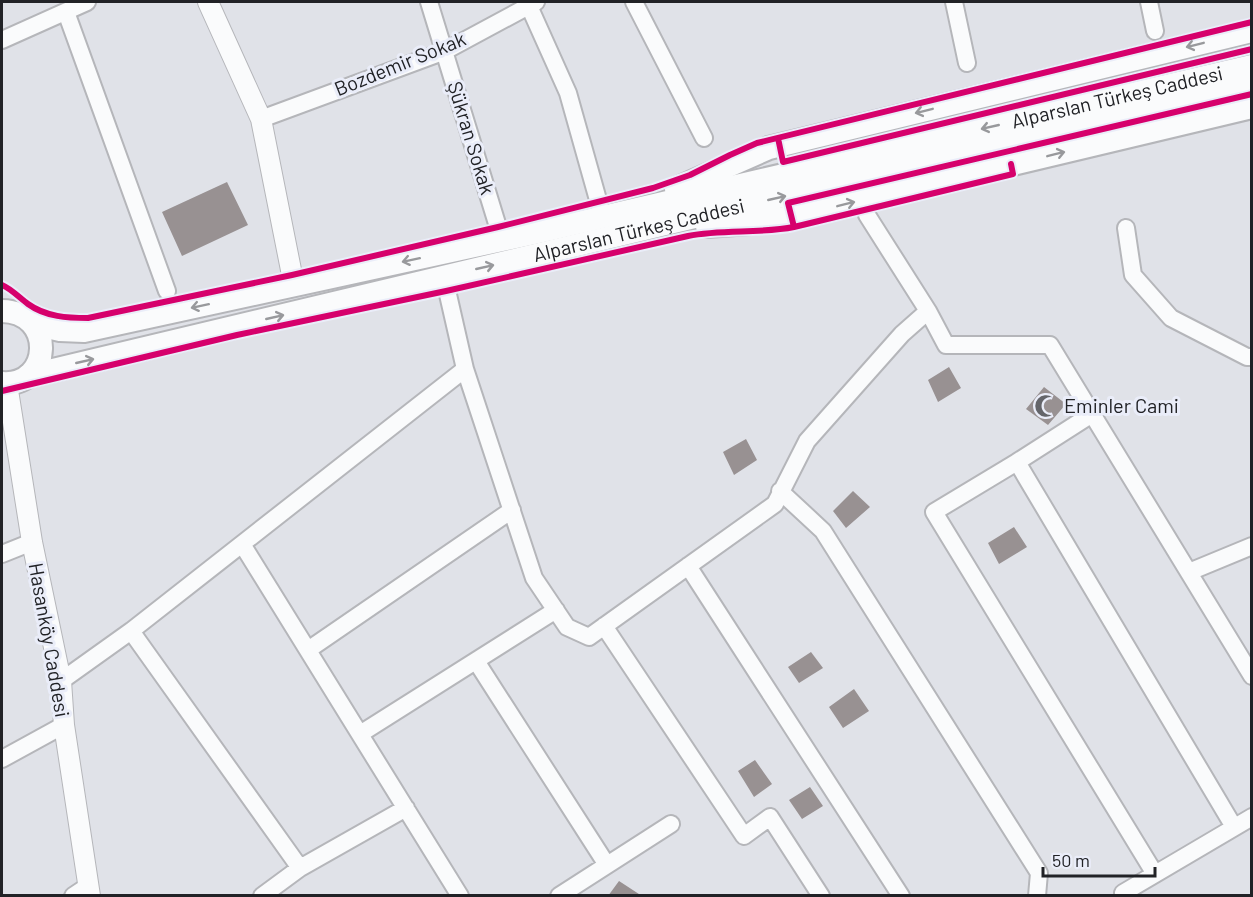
<svg xmlns="http://www.w3.org/2000/svg" width="1253" height="897" viewBox="0 0 1253 897" font-family="Barlow,sans-serif">
	<rect width="100%" height="100%" fill="#e0e2e8"/>
	<!-- building -->
	<path fill="#989192" d="M 227,182 L 248,225 L 182,256 L 162,212 Z
		M 949,367 L 961,388 L 938,402 L 928,380 Z
		M 1044,387 L 1066,404 L 1048,425 L 1026,409 Z
		M 746,439 L 757,460 L 734,475 L 723,452 Z
		M 853,491 L 870,507 L 846,528 L 833,511 Z
		M 1014,527 L 1027,547 L 999,564 L 988,543 Z
		M 811,652 L 823,668 L 799,683 L 788,667 Z
		M 854,689 L 869,711 L 843,728 L 829,707 Z
		M 755,760 L 772,784 L 754,797 L 738,771 Z
		M 810,787 L 823,806 L 802,819 L 789,800 Z
		M 619,881 L 642,896 L 608,896 Z"/>
	<g fill="none" stroke-linecap="round" stroke-linejoin="round">
		<!-- minor casing -->
		<g stroke="#b5b6ba" stroke-width="20">
			<path id="minor" d="M 429,2 L 502,240
				M 634,2 L 704,138
				M 954,2 L 967,63
				M 1149,2 L 1155,31
				M 529,6 L 568,93 L 600,207
				M 66,12 L 167,291
				M 2,40 L 87,2
				M 261,119 L 445,51 L 536,2
				M 1126,228 L 1133,275 L 1171,318 L 1247,357 L 1252,357
				M 444,277 L 465,369 L 534,578 L 567,627 L 589,637 L 775,504 L 807,441 L 902,334 L 928,311 L 867,215
				M 928,311 L 946,345 L 1050,345 L 1252,676
				M 1092,414 L 1017,462 L 934,512 L 1155,874
				M 1017,462 L 1234,827
				M 780,491 L 823,531 L 1039,873 L 1037,896
				M 242,544 L 460,896
				M 2,554 L 32,542
				M 688,566 L 901,896
				M 1189,572 L 1252,546
				M 604,626 L 744,836 L 770,817 L 821,896
				M 131,631 L 300,868
				M 308,650 L 512,510
				M 476,661 L 607,865
				M 61,681 L 131,631 L 465,369
				M 360,734 L 556,610
				M 2,759 L 64,725
				M 1123,893 L 1252,817
				M 73,896 L 88,886
				M 262,896 L 300,868 L 406,808
				M 559,896 L 671,824"/>
		</g>
		<!-- tertiary casing -->
		<g stroke="#b5b6ba" stroke-width="22">
			<path id="tertiary" d="M 208,2 L 261,119 L 294,285
				M 7,384 L 32,542 L 61,681 L 64,725 L 90,896"/>
		</g>
		<!-- secondary casing -->
		<g stroke="#b5b6ba" stroke-width="26">
			<g id="secondary">
				<path d="M 676,189 L 769,148 L 1252,31"/>
				<path d="M 707,226 L 750,223 L 791,217 L 1252,107"/>
				<path d="M 2,311 C 56,312 52,387 2,383"/>
				<path id="s1" d="M 34,324 L 60,330 L 84,331 L 534,233 L 1252,66"/>
				<path id="s2" d="M 28,376 L 1252,84"/>
			</g>
		</g>
		<!-- minor -->
		<use href="#minor" stroke="#fafbfc" stroke-width="16"/>
		<!-- tertiary -->
		<use href="#tertiary" stroke="#fafbfc" stroke-width="20"/>
		<!-- secondary -->
		<use href="#secondary" stroke="#fafbfc" stroke-width="22"/>
		<!-- cycleway casing -->
		<g stroke="#eaedf9" stroke-width="10">
			<path id="cycleway" d="M 778,138 L 783,162 L 1252,49
				M 794,227 L 788,203 L 1252,94
				M 2,285 C 10,288 20,298 28,304 C 46,317 68,318 88,318 L 292,275 L 498,227 L 653,188 L 690,175 L 730,155 L 757,143 L 1252,22
				M 2,391 L 237,335 L 446,291 L 688,236 C 723,229 759,234 794,227 L 1013,174 L 1011,164"/>
		</g>
		<!-- cycleway -->
		<use href="#cycleway" stroke="#d6006c" stroke-width="6"/>
	</g>
	<!-- one-way arrows -->
	<defs><path id="oneway-shaft" d="M-6 0H5M1.5-3L5.5 0L1.5 3" fill="none" stroke-width="1.6" stroke-linecap="round" stroke-linejoin="round" transform="scale(1.5)"/></defs>
	<g stroke="#98999c">
		<use href="#oneway-shaft" transform="translate(1195 45) rotate(166)"/>
		<use href="#oneway-shaft" transform="translate(924 111) rotate(166)"/>
		<use href="#oneway-shaft" transform="translate(990 127) rotate(167)"/>
		<use href="#oneway-shaft" transform="translate(1056 154) rotate(-14)"/>
		<use href="#oneway-shaft" transform="translate(777 198) rotate(-13)"/>
		<use href="#oneway-shaft" transform="translate(846 204) rotate(-14)"/>
		<use href="#oneway-shaft" transform="translate(411 260) rotate(168)"/>
		<use href="#oneway-shaft" transform="translate(485 267) rotate(-13)"/>
		<use href="#oneway-shaft" transform="translate(200 306) rotate(168)"/>
		<use href="#oneway-shaft" transform="translate(275 317) rotate(-13)"/>
		<use href="#oneway-shaft" transform="translate(85 361) rotate(-13)"/>
	</g>
	<!-- icons -->
	<defs>
		<g id="mosque-bare" transform="scale(1.8)"><path d="M3.5-4.9A6 6 0 1 0 3.5 4.9A5 5 0 1 1 3.5-4.9Z" fill="#64656a" stroke="#eaedf9" stroke-width="2.5" paint-order="stroke"/></g>
	</defs>
	<g fill-rule="evenodd">
		<use href="#mosque-bare" x="1046" y="406"/>
	</g>
	<g text-anchor="middle" stroke-width="6" stroke-linejoin="round" paint-order="stroke">
		<!-- street labels -->
		<g font-size="20" fill="#212226" stroke="#eaedf9">
			<text transform="translate(400 64) rotate(-22)" y="7">Bozdemir Sokak</text>
			<text dy="7" stroke="none"><textPath href="#s1" startOffset="1110">Alparslan Türkeş Caddesi</textPath></text>
			<text transform="translate(471 138) rotate(73)" y="7">Şükran Sokak</text>
			<text dy="7" stroke="none"><textPath href="#s2" startOffset="628">Alparslan Türkeş Caddesi</textPath></text>
			<text transform="translate(49 640) rotate(80)" y="7">Hasanköy Caddesi</text>
		</g>
		<!-- poi labels -->
		<g font-size="20" fill="#212226" stroke="#eaedf9" text-anchor="start">
			<text x="1064" y="413">Eminler Cami</text>
		</g>
	</g>
	<!-- border -->
	<rect width="1253" height="897" fill="none" stroke="#212226" stroke-width="6"/>
	<!-- scale -->
	<path d="M1043 867v9h112v-9" fill="none" stroke="#212226" stroke-width="3"/>
	<text x="1052" y="867" font-size="18" fill="#212226" stroke="#eaedf9" stroke-width="4.5" paint-order="stroke">50 m</text>
</svg>
